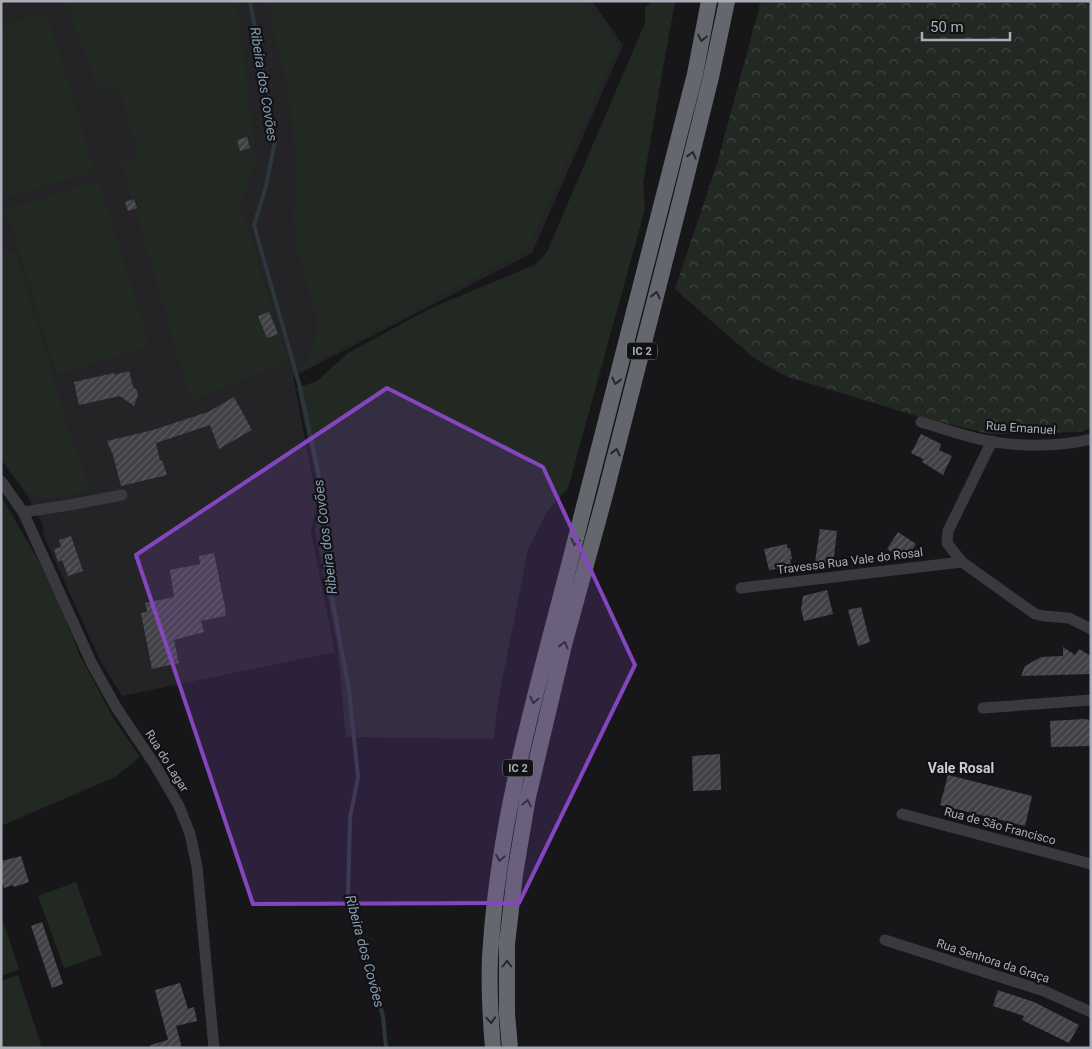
<svg xmlns="http://www.w3.org/2000/svg" width="1092" height="1049" viewBox="0 0 1092 1049" font-family="Roboto,sans-serif">
	<defs>
		<pattern id="forest-crowns" width="20" height="18" patternUnits="userSpaceOnUse" patternTransform="scale(1.25)"><rect width="20" height="18" fill="#222923"/><path d="M2 6a3 3 0 1 1 6 0M12 15a3 3 0 1 1 6 0" fill="none" stroke="#3f4641"/></pattern>
		<pattern id="building-hatch" width="6" height="6" patternUnits="userSpaceOnUse" patternTransform="scale(1.25)"><rect width="6" height="6" fill="#424246"/><path d="M-1 1l2-2M0 6l6-6M5 7l2-2" fill="none" stroke="#5b5b5f"/></pattern>
	</defs>
	<rect width="100%" height="100%" fill="#171719"/>
	<!-- built -->
	<path fill="#242326" d="M 1,1 L 592,1 L 623,45 L 532,253 L 293,377 L 317,501 L 311,532 L 335,652 L 122,696 L 100,660 L 43,534 L 43,525 L 27,495 L 1,460 Z"/>
	<!-- green -->
	<path fill="#222923" d="M 65,1 L 236,1 L 254,135 L 255,165 L 239,209 L 246,220 L 269,299 L 271,309 L 289,361 L 191,402 L 136,213 L 140,212 L 136,196 L 131,197 L 121,162 L 139,157 L 118,88 L 99,93 Z
		M 267,1 L 582,1 L 619,45 L 528,249 L 292,375 L 302,367 L 313,349 L 317,320 L 295,245 L 293,217 L 295,163 L 290,102 Z
		M 652,1 L 675,1 L 643,183 L 645,209 L 568,488 L 546,513 L 528,550 L 498,701 L 494,739 L 346,737 L 338,651 L 315,531 L 321,501 L 297,388 L 317,381 L 348,353 L 429,309 L 536,264 L 547,252 L 645,23 L 645,8 Z
		M 47,12 L 95,171 L 3,199 L 1,193 L 1,26 Z
		M 99,180 L 150,346 L 57,375 L 6,209 Z
		M 13,252 L 16,254 L 70,433 L 91,490 L 48,499 L 28,494 L 1,458 L 1,255 Z
		M 1,496 L 37,558 L 64,614 L 79,654 L 114,719 L 140,757 L 115,777 L 1,826 Z
		M 76,882 L 102,955 L 64,968 L 38,896 Z
		M 1,916 L 19,969 L 1,976 Z
		M 18,975 L 42,1048 L 1,1048 L 1,981 Z"/>
	<!-- forest -->
	<path fill="url(#forest-crowns)" d="M 761,1 L 1091,1 L 1091,428 L 1079,432 L 990,434 L 920,417 L 785,376 L 754,358 L 675,289 L 717,164 Z"/>
	<g fill="none" stroke-linecap="round" stroke-linejoin="round">
		<!-- stream -->
		<path stroke="#2e363d" stroke-width="4" d="M 250,1 L 275,141 L 266,186 L 254,225 L 300,387 L 324,500 L 331,592 L 349,690 L 358,777 L 350,818 L 348,898 L 383,1016 L 386,1048"/>
	</g>
	<!-- building -->
	<path fill="url(#building-hatch)" d="M 247,137 L 250,148 L 240,151 L 237,140 Z
		M 134,199 L 137,208 L 128,211 L 125,202 Z
		M 269,312 L 278,334 L 267,338 L 258,316 Z
		M 129,371 L 133,387 L 137,390 L 138,395 L 134,406 L 120,396 L 79,405 L 74,382 L 114,373 L 114,375 Z
		M 234,397 L 252,430 L 219,449 L 210,425 L 156,443 L 160,461 L 162,460 L 167,475 L 121,486 L 113,455 L 107,441 L 153,430 L 208,412 Z
		M 921,434 L 941,444 L 939,450 L 952,456 L 943,475 L 922,462 L 923,459 L 911,453 Z
		M 820,529 L 837,531 L 833,564 L 815,562 Z
		M 898,532 L 916,544 L 905,560 L 887,549 Z
		M 71,536 L 83,571 L 68,576 L 62,560 L 58,562 L 54,549 L 61,547 L 59,540 Z
		M 787,544 L 787,548 L 790,548 L 792,559 L 790,559 L 792,568 L 778,571 L 777,569 L 769,570 L 764,549 Z
		M 214,553 L 226,612 L 225,612 L 225,616 L 201,621 L 204,632 L 174,640 L 179,663 L 152,669 L 141,613 L 147,612 L 145,603 L 174,597 L 170,570 L 200,564 L 199,556 Z
		M 827,590 L 833,614 L 804,621 L 801,609 L 803,596 Z
		M 861,607 L 870,642 L 858,646 L 848,610 Z
		M 1063,647 L 1075,655 L 1079,649 L 1091,656 L 1091,674 L 1021,676 L 1025,666 L 1041,657 L 1063,656 Z
		M 1084,719 L 1091,720 L 1091,746 L 1051,747 L 1050,721 Z
		M 720,754 L 721,790 L 693,791 L 692,756 Z
		M 948,775 L 1032,796 L 1025,826 L 940,805 Z
		M 21,856 L 29,882 L 14,887 L 13,885 L 4,888 L 1,880 L 1,861 Z
		M 42,922 L 63,984 L 52,988 L 31,926 Z
		M 180,983 L 188,1009 L 194,1007 L 197,1021 L 176,1026 L 182,1048 L 150,1048 L 150,1045 L 168,1040 L 155,990 Z
		M 998,990 L 1034,1002 L 1079,1025 L 1069,1043 L 1022,1020 L 1024,1016 L 993,1006 Z"/>
	<g fill="none" stroke-linecap="round" stroke-linejoin="round">
		<!-- minor -->
		<path stroke="#39393e" stroke-width="11" d="M 921,422 C 942,428 963,436 984,440 C 1015,447 1060,447 1091,439
			M 992,441 L 948,531 L 947,543 L 962,562 L 1035,614 L 1044,616 L 1069,618 L 1091,629
			M 1,481 L 23,512 L 92,664 L 116,707 L 155,765 L 179,806 L 190,834 L 197,866 L 214,1048
			M 23,512 L 70,505 L 122,495
			M 741,588 L 962,562
			M 983,708 L 1091,700
			M 902,814 L 1091,864
			M 885,940 L 1044,991 L 1091,1012"/>
		<!-- highway -->
		<path stroke="#65676f" stroke-width="16" d="M 493,1048 C 490,1013 488,977 491,943 C 500,814 537,689 569,565 C 611,401 652,237 695,74 L 709,1
			M 510,1048 L 507,1014 L 507,944 L 515,874 L 528,797 L 564,645 L 604,499 L 680,202 L 711,77 L 727,1"/>
	</g>
	<!-- one-way arrows -->
	<defs><path id="oneway-chevron" d="M-2-3.5L2.5 0L-2 3.5" fill="none" stroke-width="1.6" stroke-linecap="round" stroke-linejoin="round" transform="scale(1.25)"/></defs>
	<g stroke="#27272b">
		<use href="#oneway-chevron" transform="translate(702 38) rotate(101)"/>
		<use href="#oneway-chevron" transform="translate(692 155) rotate(-76)"/>
		<use href="#oneway-chevron" transform="translate(656 295) rotate(-76)"/>
		<use href="#oneway-chevron" transform="translate(616 381) rotate(104)"/>
		<use href="#oneway-chevron" transform="translate(616 452) rotate(-76)"/>
		<use href="#oneway-chevron" transform="translate(575 542) rotate(104)"/>
		<use href="#oneway-chevron" transform="translate(564 645) rotate(-76)"/>
		<use href="#oneway-chevron" transform="translate(534 700) rotate(103)"/>
		<use href="#oneway-chevron" transform="translate(527 803) rotate(-80)"/>
		<use href="#oneway-chevron" transform="translate(500 858) rotate(100)"/>
		<use href="#oneway-chevron" transform="translate(507 964) rotate(-90)"/>
		<use href="#oneway-chevron" transform="translate(491 1020) rotate(86)"/>
	</g>
	<!-- marked area -->
	<path fill="#8446be" fill-opacity="0.2" stroke="#8446be" stroke-width="4" stroke-linejoin="round" d="M 387,388 L 543,467 L 635,665 L 519,903 L 253,904 L 136,555 Z"/>
	<g text-anchor="middle" stroke-width="4.5" stroke-linejoin="round" paint-order="stroke">
		<!-- shield labels -->
		<g fill="#121214" stroke="#7c7f87" stroke-width="1">
			<rect x="627" y="342.5" width="30" height="17" rx="4"/>
			<rect x="503" y="759.5" width="30" height="17" rx="4"/>
		</g>
		<g font-size="11" font-weight="bold" fill="#aaaeb8">
			<text x="642" y="355">IC 2</text>
			<text x="518" y="772">IC 2</text>
		</g>
		<!-- street labels -->
		<g font-size="12" fill="#aaaeb8" stroke="#121214">
			<text transform="translate(1021 428) rotate(4)" y="4">Rua Emanuel</text>
			<text transform="translate(850 561) rotate(-7)" y="4">Travessa Rua Vale do Rosal</text>
			<text transform="translate(167 761) rotate(58)" y="4">Rua do Lagar</text>
			<text transform="translate(1000 826) rotate(15)" y="4">Rua de São Francisco</text>
			<text transform="translate(993 961) rotate(18)" y="4">Rua Senhora da Graça</text>
		</g>
		<!-- water labels -->
		<g font-size="14" font-style="italic" fill="#849bb1" stroke="#121214">
			<text transform="translate(264 84) rotate(81)" y="5">Ribeira dos Covões</text>
			<text transform="translate(325 537) rotate(-97)" y="5">Ribeira dos Covões</text>
			<text transform="translate(365 951) rotate(75)" y="5">Ribeira dos Covões</text>
		</g>
		<!-- neighbourhood labels -->
		<g font-size="14" font-weight="bold" fill="#cbcdd5" stroke="#121214">
			<text x="961" y="773">Vale Rosal</text>
		</g>
	</g>
	<!-- border -->
	<rect width="1092" height="1049" fill="none" stroke="#aaaeb8" stroke-width="5"/>
	<!-- scale -->
	<path d="M922 32v8h88v-8" fill="none" stroke="#aaaeb8" stroke-width="2.5"/>
	<text x="930" y="32" font-size="15" fill="#aaaeb8" stroke="#121214" stroke-width="4" paint-order="stroke">50 m</text>
</svg>
